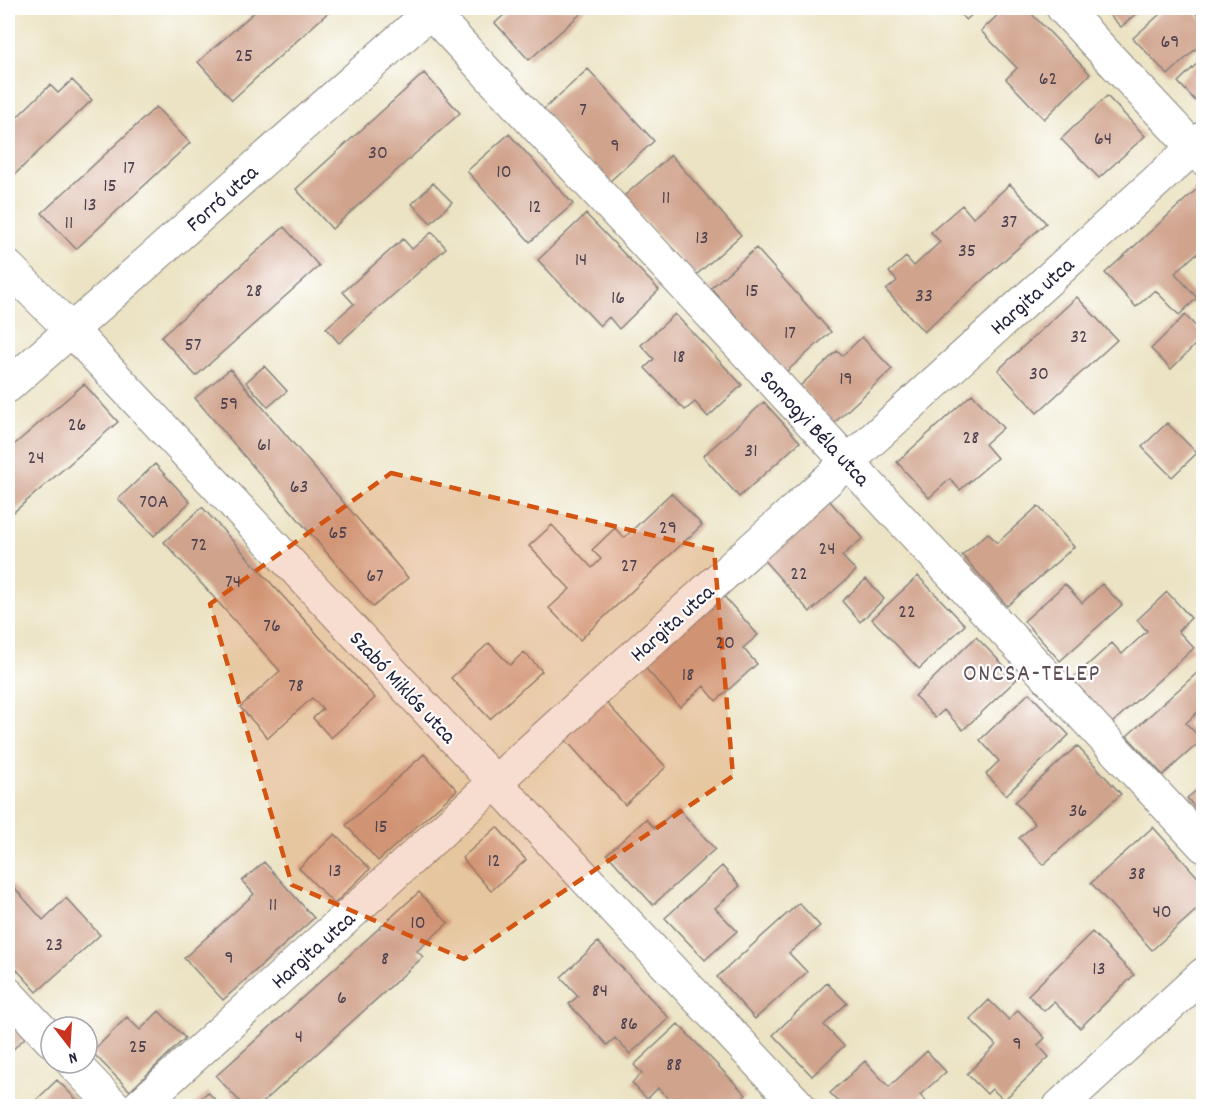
<svg xmlns="http://www.w3.org/2000/svg" width="1211" height="1114" viewBox="0 0 1211 1114" font-family="Dekko,sans-serif">
	<rect width="100%" height="100%" fill="#fff"/>
	<filter id="ink" filterUnits="userSpaceOnUse"><feTurbulence type="fractalNoise" baseFrequency=".0167" numOctaves="2"/><feDisplacementMap in="SourceGraphic" scale="12" xChannelSelector="R" yChannelSelector="G"/><feConvolveMatrix kernelMatrix="1 2 1 2 8 2 1 2 1" color-interpolation-filters="sRGB"/></filter>
	<filter id="wash" filterUnits="userSpaceOnUse"><feTurbulence type="fractalNoise" baseFrequency=".008" numOctaves="4" result="noise"/><feDisplacementMap in="SourceGraphic" scale="24" xChannelSelector="R" yChannelSelector="G"/><feGaussianBlur stdDeviation="1.35" result="paint"/><feColorMatrix in="noise" values="0 0 0 0 0 0 0 0 0 0 0 0 0 0 0 0 0 1.4 0 .05"/><feComposite in="paint" operator="in"/></filter>
	<g filter="url(#wash)">
		<rect width="100%" height="100%" fill="#ebe3c3"/>
		<g id="blocks">
			<!-- building -->
			<path fill="#d0a38c" d="M 259,8 L 333,8 L 232,100 L 198,62 Z
				M 512,8 L 587,8 L 529,60 L 495,23 Z
				M 954,8 L 979,8 L 966,20 Z
				M 1005,8 L 1026,8 L 1090,74 L 1044,119 L 1006,79 L 1017,68 L 981,31 Z
				M 1103,8 L 1142,8 L 1121,27 Z
				M 1167,8 L 1191,8 L 1203,21 L 1203,42 L 1168,75 L 1133,38 Z
				M 1203,58 L 1203,109 L 1178,82 Z
				M 588,69 L 654,141 L 609,182 L 543,110 Z
				M 424,73 L 460,113 L 332,229 L 296,189 Z
				M 72,80 L 92,100 L 8,181 L 8,115 L 13,121 L 50,85 L 58,93 Z
				M 1107,96 L 1145,136 L 1099,178 L 1061,139 Z
				M 156,107 L 190,143 L 76,249 L 42,213 Z
				M 509,134 L 573,204 L 530,242 L 467,171 Z
				M 671,155 L 741,235 L 695,276 L 624,196 Z
				M 433,183 L 452,202 L 431,223 L 412,204 Z
				M 1010,184 L 1046,223 L 924,332 L 886,290 L 897,281 L 889,272 L 906,257 L 914,266 L 940,242 L 931,232 L 962,205 L 973,218 Z
				M 1198,188 L 1203,195 L 1203,260 L 1197,253 L 1175,273 L 1197,298 L 1179,315 L 1155,290 L 1136,307 L 1105,273 Z
				M 586,214 L 659,290 L 619,329 L 609,317 L 600,326 L 538,260 Z
				M 284,227 L 319,266 L 196,376 L 161,337 Z
				M 432,232 L 446,248 L 339,343 L 326,328 L 354,304 L 343,292 L 403,239 L 412,249 Z
				M 756,248 L 831,332 L 786,372 L 711,288 Z
				M 1077,297 L 1117,340 L 1037,413 L 998,370 Z
				M 675,314 L 742,385 L 708,417 L 695,402 L 685,410 L 645,368 L 654,359 L 641,345 Z
				M 1185,315 L 1203,334 L 1203,337 L 1171,369 L 1151,349 Z
				M 862,337 L 892,369 L 834,423 L 800,386 L 837,351 L 842,356 Z
				M 264,366 L 287,391 L 268,407 L 246,382 Z
				M 230,369 L 408,578 L 373,607 L 195,398 Z
				M 84,384 L 118,422 L 8,517 L 8,450 Z
				M 972,394 L 1003,428 L 985,444 L 997,458 L 960,490 L 950,479 L 929,498 L 897,462 Z
				M 764,402 L 800,442 L 739,497 L 703,456 Z
				M 1167,423 L 1197,453 L 1172,477 L 1142,447 Z
				M 155,464 L 190,502 L 154,536 L 118,499 Z
				M 671,493 L 702,525 L 580,640 L 549,608 L 570,589 L 529,546 L 552,525 L 592,568 L 601,559 L 592,550 L 615,528 L 624,538 Z
				M 827,498 L 863,538 L 842,556 L 856,571 L 810,612 L 761,557 Z
				M 1038,506 L 1074,547 L 1007,606 L 962,555 L 988,533 L 997,543 Z
				M 202,507 L 375,698 L 331,738 L 313,718 L 323,709 L 312,698 L 268,738 L 240,707 L 280,671 L 164,542 Z
				M 918,576 L 965,625 L 919,669 L 872,619 Z
				M 866,579 L 884,599 L 860,622 L 842,601 Z
				M 1065,584 L 1082,603 L 1102,584 L 1122,605 L 1060,661 L 1024,621 Z
				M 720,592 L 758,635 L 743,648 L 757,664 L 716,701 L 704,686 L 680,707 L 640,662 Z
				M 1167,592 L 1191,618 L 1178,631 L 1194,648 L 1112,723 L 1072,679 L 1112,643 L 1122,654 L 1147,631 L 1137,620 Z
				M 976,637 L 1017,679 L 963,730 L 944,710 L 935,718 L 915,696 Z
				M 489,643 L 510,665 L 524,652 L 542,671 L 490,719 L 451,678 Z
				M 1198,672 L 1203,678 L 1203,707 L 1186,723 L 1202,740 L 1163,775 L 1127,736 Z
				M 1029,693 L 1069,735 L 1006,795 L 986,774 L 999,761 L 980,740 Z
				M 602,698 L 666,767 L 625,805 L 561,735 Z
				M 1077,746 L 1121,794 L 1043,865 L 1019,838 L 1035,824 L 1015,802 Z
				M 424,754 L 457,790 L 378,861 L 346,825 Z
				M 1203,785 L 1203,817 L 1187,798 Z
				M 678,808 L 715,849 L 653,905 L 607,854 L 646,819 L 655,829 Z
				M 497,827 L 526,860 L 491,891 L 462,858 Z
				M 1153,827 L 1203,883 L 1203,904 L 1152,950 L 1091,883 Z
				M 335,834 L 370,869 L 334,904 L 299,868 Z
				M 264,862 L 314,918 L 223,1000 L 184,958 L 254,894 L 242,881 Z
				M 722,866 L 740,886 L 715,908 L 737,931 L 705,960 L 665,918 Z
				M 11,884 L 43,920 L 66,898 L 100,935 L 37,992 L 8,960 L 8,887 Z
				M 419,892 L 448,923 L 417,951 L 423,957 L 259,1106 L 244,1106 L 216,1076 Z
				M 799,903 L 820,926 L 789,953 L 807,972 L 755,1019 L 717,977 Z
				M 1092,932 L 1134,975 L 1080,1028 L 1054,1002 L 1044,1011 L 1028,995 Z
				M 598,942 L 669,1018 L 630,1054 L 615,1038 L 607,1045 L 569,1004 L 578,996 L 561,977 Z
				M 827,983 L 847,1003 L 824,1025 L 844,1046 L 812,1076 L 773,1035 Z
				M 989,1000 L 1009,1020 L 1018,1010 L 1045,1038 L 1038,1045 L 1049,1057 L 1004,1100 L 992,1089 L 987,1094 L 967,1074 L 996,1045 L 970,1019 Z
				M 159,1011 L 185,1038 L 130,1091 L 92,1052 L 127,1017 L 140,1030 Z
				M 8,1016 L 27,1036 L 8,1054 Z
				M 678,1024 L 746,1095 L 734,1106 L 675,1106 L 658,1088 L 647,1099 L 632,1083 L 642,1073 L 634,1065 Z
				M 927,1051 L 946,1072 L 920,1095 L 930,1106 L 843,1106 L 830,1093 L 865,1061 L 889,1087 Z
				M 57,1080 L 83,1106 L 30,1106 Z
				M 208,1092 L 221,1106 L 192,1106 Z"/>
		</g>
	</g>
	<g filter="url(#ink)">
		<use href="#blocks" fill-opacity="0" stroke="#86827f" stroke-width="1.5"/>
		<g fill="none" stroke-linecap="round" stroke-linejoin="round">
			<!-- minor casing -->
			<g stroke="#86827f" stroke-width="35">
				<path id="minor" d="M 427,8 L 1204,846
					M 1063,8 L 1204,159
					M 8,267 L 71,330 L 799,1106
					M 8,386 L 435,8
					M 8,994 L 51,1040
					M 73,1063 L 114,1106
					M 139,1106 L 1204,138
					M 1060,1106 L 1204,974"/>
			</g>
			<!-- minor -->
			<use href="#minor" stroke="#fff" stroke-width="33"/>
		</g>
	</g>
	<!-- marked area -->
	<path fill="#d45411" fill-opacity="0.2" stroke="#d45411" stroke-width="4.5" stroke-dasharray="12 8" stroke-linejoin="round" d="M 391,473 L 714,550 L 733,776 L 464,959 L 292,885 L 210,604 Z"/>
	<g text-anchor="middle" stroke-width="4.5" stroke-linejoin="round" paint-order="stroke">
		<!-- number labels -->
		<g font-size="20" fill="#4e424f">
			<text x="1170" y="47">69</text>
			<text x="244" y="61">25</text>
			<text x="1048" y="84">62</text>
			<text x="583" y="115">7</text>
			<text x="1103" y="144">64</text>
			<text x="615" y="151">9</text>
			<text x="378" y="158">30</text>
			<text x="129" y="173">17</text>
			<text x="504" y="177">10</text>
			<text x="110" y="191">15</text>
			<text x="666" y="203">11</text>
			<text x="90" y="210">13</text>
			<text x="535" y="212">12</text>
			<text x="1009" y="227">37</text>
			<text x="69" y="228">11</text>
			<text x="702" y="243">13</text>
			<text x="967" y="256">35</text>
			<text x="581" y="265">14</text>
			<text x="254" y="296">28</text>
			<text x="752" y="296">15</text>
			<text x="924" y="301">33</text>
			<text x="618" y="303">16</text>
			<text x="790" y="338">17</text>
			<text x="1079" y="342">32</text>
			<text x="193" y="350">57</text>
			<text x="679" y="362">18</text>
			<text x="1039" y="379">30</text>
			<text x="846" y="384">19</text>
			<text x="229" y="409">59</text>
			<text x="77" y="430">26</text>
			<text x="971" y="443">28</text>
			<text x="264" y="450">61</text>
			<text x="751" y="456">31</text>
			<text x="36" y="463">24</text>
			<text x="299" y="492">63</text>
			<text x="154" y="507">70A</text>
			<text x="668" y="533">29</text>
			<text x="338" y="538">65</text>
			<text x="199" y="550">72</text>
			<text x="827" y="554">24</text>
			<text x="629" y="571">27</text>
			<text x="799" y="579">22</text>
			<text x="375" y="581">67</text>
			<text x="233" y="587">74</text>
			<text x="907" y="617">22</text>
			<text x="272" y="631">76</text>
			<text x="725" y="648">20</text>
			<text x="688" y="680">18</text>
			<text x="296" y="691">78</text>
			<text x="1078" y="816">36</text>
			<text x="381" y="832">15</text>
			<text x="494" y="866">12</text>
			<text x="335" y="876">13</text>
			<text x="1137" y="879">38</text>
			<text x="273" y="910">11</text>
			<text x="1162" y="917">40</text>
			<text x="418" y="928">10</text>
			<text x="54" y="950">23</text>
			<text x="229" y="963">9</text>
			<text x="385" y="964">8</text>
			<text x="1099" y="974">13</text>
			<text x="600" y="996">84</text>
			<text x="342" y="1003">6</text>
			<text x="629" y="1029">86</text>
			<text x="299" y="1042">4</text>
			<text x="1017" y="1049">9</text>
			<text x="138" y="1052">25</text>
			<text x="674" y="1070">88</text>
		</g>
		<!-- street labels -->
		<g font-size="22" fill="#22223b" stroke="#fff">
			<text transform="translate(221 197) rotate(-42)" y="8">Forró utca</text>
			<text transform="translate(1031 295) rotate(-42)" y="8">Hargita utca</text>
			<text transform="translate(816 427) rotate(47)" y="8">Somogyi Béla utca</text>
			<text transform="translate(671 622) rotate(-42)" y="8">Hargita utca</text>
			<text transform="translate(404 686) rotate(47)" y="8">Szabó Miklós utca</text>
			<text transform="translate(312 949) rotate(-42)" y="8">Hargita utca</text>
		</g>
		<!-- neighbourhood labels -->
		<g font-size="24" letter-spacing="1.5" fill="#5f4f57" stroke="#fff">
			<text x="1032" y="680">ONCSA-TELEP</text>
		</g>
	</g>
	<!-- margin -->
	<rect width="1211" height="1114" fill="none" stroke="#fff" stroke-width="30"/>
	<!-- north arrow -->
	<g transform="translate(69 1045) rotate(163)"><circle r="28" fill="#ffffff" stroke="#a7a7b1" stroke-width="1.5"/>
	<path d="M0-4.5L10 22L0 15L-10 22Z" fill="#c8321e"/>
	<text y="-9" font-size="16" font-weight="bold" text-anchor="middle" fill="#22223b">N</text>
	</g>
</svg>
